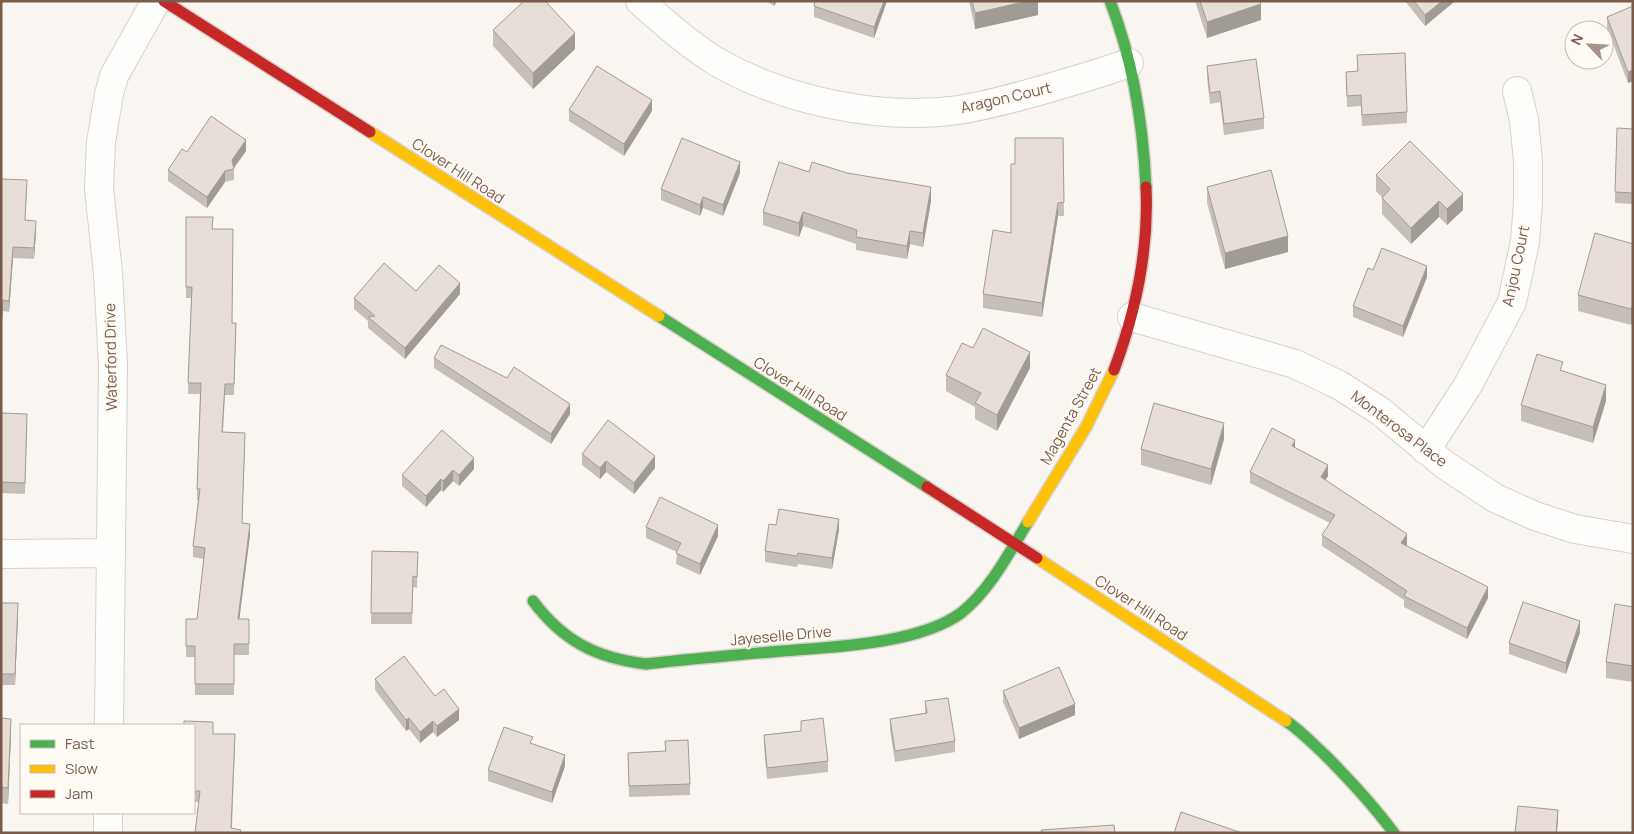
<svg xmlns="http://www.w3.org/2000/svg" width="1634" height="834" viewBox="0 0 1634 834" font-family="Manrope,sans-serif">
	<rect width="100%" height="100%" fill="#f9f5f0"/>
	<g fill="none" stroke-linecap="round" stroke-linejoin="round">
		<!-- street casing -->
		<g stroke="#d7d1cb" stroke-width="30">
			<path id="street" d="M 640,1 C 664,23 689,45 717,62 C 785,101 881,121 958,110 C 984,106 1010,99 1035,92 C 1067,83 1098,74 1129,63
				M 1132,317 L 1295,364 L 1339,385 L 1380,411 L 1445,465 L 1495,498 L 1535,516 L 1575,529 L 1633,539
				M 1426,450 L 1468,385 L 1512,302 L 1525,242 L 1528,202 L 1528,161 L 1524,120 L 1517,91
				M 1,554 L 111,553
				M 109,725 L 113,365 L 108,273 L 99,189 L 101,142 L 109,94 L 114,76 L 156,1
				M 108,833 L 108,813"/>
		</g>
		<!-- fast casing -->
		<g stroke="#d9d2cb" stroke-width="14">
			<path id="fast" d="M 1110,1 C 1133,60 1143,124 1146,187
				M 659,316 L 927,487
				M 533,601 C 563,641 596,658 646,664 C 691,659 736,655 782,651 C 833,647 919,644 961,613 C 990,590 1009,553 1028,522
				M 1286,721 C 1300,730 1312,743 1324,754 C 1349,779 1373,805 1394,833"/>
		</g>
		<!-- slow casing -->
		<g stroke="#d9d2cb" stroke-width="14">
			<path id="slow" d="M 370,132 L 659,316
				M 1028,522 L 1086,427 L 1114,370
				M 1037,558 L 1286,721"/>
		</g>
		<!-- jam casing -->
		<g stroke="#d9d2cb" stroke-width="14">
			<path id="jam" d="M 164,1 L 370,132
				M 1114,370 C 1136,311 1149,250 1146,187
				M 927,487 L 1037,558"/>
		</g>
		<!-- street -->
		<use href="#street" stroke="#fefefd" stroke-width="28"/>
		<!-- fast -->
		<use href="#fast" stroke="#4caf50" stroke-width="11"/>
		<!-- slow -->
		<use href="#slow" stroke="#ffc107" stroke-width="11"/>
		<!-- jam -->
		<use href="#jam" stroke="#c62828" stroke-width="11"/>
	</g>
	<!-- wall -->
	<path fill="#c6bfb9" d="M 766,1 L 777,1 L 774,6 Z
		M 815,1 L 887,1 L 874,38 L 814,17 L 814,6 Z
		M 969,1 L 1038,1 L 1038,15 L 975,29 Z
		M 1195,1 L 1260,1 L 1261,20 L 1207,38 Z
		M 1405,1 L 1455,1 L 1425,26 Z
		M 1633,6 L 1633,81 L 1628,83 L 1607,28 L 1607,17 Z
		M 493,30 L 575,49 L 533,89 L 493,46 Z
		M 1357,55 L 1407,112 L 1407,123 L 1362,126 L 1361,106 L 1347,107 L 1346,72 L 1357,71 Z
		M 1207,66 L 1264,118 L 1264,129 L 1224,135 L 1220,102 L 1210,104 L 1207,77 Z
		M 569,110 L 652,111 L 624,156 L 569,121 Z
		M 1633,129 L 1633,204 L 1615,203 L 1615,192 Z
		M 1063,138 L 1064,216 L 1058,216 L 1042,317 L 983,308 L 983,294 L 1011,233 L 1015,164 Z
		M 246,151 L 234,168 L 234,180 L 225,182 L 207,208 L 168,181 L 168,170 L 187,152 Z
		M 809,172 L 931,201 L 923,247 L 910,244 L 907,259 L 856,250 L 856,244 L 803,226 L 799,237 L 763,225 L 763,212 Z
		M 740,173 L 723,216 L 703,208 L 700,216 L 661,200 L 661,189 Z
		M 1376,175 L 1463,210 L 1447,225 L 1439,217 L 1411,244 L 1382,214 L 1382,197 L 1376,191 Z
		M 1,179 L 27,191 L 25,220 L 36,232 L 34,259 L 13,258 L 9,312 L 3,311 L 1,330 Z
		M 1207,187 L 1288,252 L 1225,269 L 1207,203 Z
		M 186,217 L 213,229 L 232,323 L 236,323 L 234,395 L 225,395 L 223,432 L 245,445 L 242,523 L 250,535 L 239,619 L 249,619 L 249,655 L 234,655 L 234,695 L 195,695 L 195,657 L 186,657 L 186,619 L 197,619 L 204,559 L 193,557 L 193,546 L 198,500 L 197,500 L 197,489 L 200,394 L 188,394 L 191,298 L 186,298 Z
		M 1633,244 L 1631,325 L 1578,311 L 1578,295 Z
		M 1373,270 L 1427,277 L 1403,337 L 1353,317 L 1353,306 Z
		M 460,294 L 405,359 L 368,328 L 368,321 L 354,309 L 354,298 Z
		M 973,348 L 1030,368 L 997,431 L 975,419 L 975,407 L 946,391 L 946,375 Z
		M 434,358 L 570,414 L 551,444 L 434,368 Z
		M 1563,371 L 1606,401 L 1593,443 L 1521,421 L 1521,405 Z
		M 1,413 L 27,425 L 25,494 L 1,493 Z
		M 1224,439 L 1211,485 L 1141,465 L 1141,449 Z
		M 1295,448 L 1328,476 L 1325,480 L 1407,545 L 1406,546 L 1488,598 L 1467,639 L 1404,607 L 1404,600 L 1322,546 L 1322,535 L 1330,523 L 1250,483 L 1250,472 Z
		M 582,454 L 655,468 L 634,494 L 606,472 L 600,479 L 582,465 Z
		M 474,458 L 474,469 L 459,486 L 453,481 L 443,492 L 441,490 L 426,507 L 402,486 L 402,475 Z
		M 646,527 L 718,536 L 700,575 L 676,564 L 677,552 L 646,538 Z
		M 839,530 L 832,569 L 798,564 L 797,567 L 765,562 L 765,551 Z
		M 372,551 L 418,552 L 417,588 L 413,587 L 412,624 L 371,624 Z
		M 1,603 L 18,615 L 15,685 L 1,685 Z
		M 1633,607 L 1633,682 L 1606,678 L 1606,662 Z
		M 1580,632 L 1566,674 L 1509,654 L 1509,643 Z
		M 375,679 L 435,696 L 459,720 L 437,737 L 433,732 L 420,743 L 409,729 L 406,731 L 375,690 Z
		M 1003,691 L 1075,715 L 1019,739 L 1003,702 Z
		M 925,701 L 955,741 L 955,752 L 895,762 L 890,730 L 890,719 L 925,713 Z
		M 1,718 L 11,735 L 8,804 L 1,803 Z
		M 801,721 L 828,761 L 828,772 L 767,779 L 764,746 L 764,735 L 801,731 Z
		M 194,725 L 213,734 L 235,745 L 232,828 L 241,833 L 195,833 L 199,802 L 194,802 Z
		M 665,741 L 690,784 L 690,795 L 629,797 L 628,753 L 665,751 Z
		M 533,744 L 565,766 L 552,803 L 488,781 L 488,770 Z"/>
	<!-- shaded-wall -->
	<path fill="#a19b96" d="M 774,1 L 777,1 L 774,6 Z
		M 884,1 L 887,1 L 874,38 L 874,27 Z
		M 1028,1 L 1038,1 L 1038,15 L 975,29 L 975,13 Z
		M 1442,1 L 1455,1 L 1425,26 L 1425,15 Z
		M 1261,4 L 1261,20 L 1207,38 L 1207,22 Z
		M 575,33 L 575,49 L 533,89 L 533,73 Z
		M 1633,70 L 1633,81 L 1628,83 L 1628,72 Z
		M 652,100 L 652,111 L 624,156 L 624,144 Z
		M 246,140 L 246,151 L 233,169 L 232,160 Z
		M 740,162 L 740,173 L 723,216 L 723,205 Z
		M 225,171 L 225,182 L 207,208 L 207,197 Z
		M 931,187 L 931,201 L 923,247 L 923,233 Z
		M 1463,194 L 1463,210 L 1447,225 L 1447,209 Z
		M 703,197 L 703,208 L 700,216 L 700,205 Z
		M 1439,201 L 1439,217 L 1411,244 L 1411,228 Z
		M 1058,203 L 1058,216 L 1042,317 L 1042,303 Z
		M 803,212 L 803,226 L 799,237 L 799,223 Z
		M 36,221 L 36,232 L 34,259 L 34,248 Z
		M 910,231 L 910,244 L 907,259 L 907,246 Z
		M 1288,236 L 1288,252 L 1225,269 L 1225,253 Z
		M 13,247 L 13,258 L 9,312 L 9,301 Z
		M 1427,266 L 1427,277 L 1403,337 L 1403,326 Z
		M 460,283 L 460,294 L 405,359 L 405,348 Z
		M 3,300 L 3,311 L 1,330 L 1,319 Z
		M 1633,304 L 1633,320 L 1631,325 L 1631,309 Z
		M 1030,352 L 1030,368 L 997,431 L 997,415 Z
		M 1606,385 L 1606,401 L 1593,443 L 1593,427 Z
		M 570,404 L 570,414 L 551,444 L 551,434 Z
		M 1224,423 L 1224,439 L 1211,485 L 1211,469 Z
		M 1295,440 L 1295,451 L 1292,446 Z
		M 655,456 L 655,468 L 634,494 L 634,483 Z
		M 474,458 L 474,469 L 459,486 L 459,475 Z
		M 606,461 L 606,472 L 600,479 L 600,468 Z
		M 1328,465 L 1328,476 L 1321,489 L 1321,477 Z
		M 453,470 L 453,481 L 443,492 L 443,481 Z
		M 441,479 L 441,490 L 426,507 L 426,496 Z
		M 839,519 L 839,530 L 832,569 L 832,558 Z
		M 250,524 L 250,535 L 238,630 L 238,619 Z
		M 718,525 L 718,536 L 700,575 L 700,564 Z
		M 1407,534 L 1407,545 L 1401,554 L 1401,543 Z
		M 1488,587 L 1488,598 L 1467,639 L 1467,628 Z
		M 18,603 L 18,615 L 15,685 L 15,674 Z
		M 1580,621 L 1580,632 L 1566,674 L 1566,663 Z
		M 1075,704 L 1075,715 L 1019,739 L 1019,728 Z
		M 459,709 L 459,720 L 437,737 L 437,726 Z
		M 409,718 L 409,729 L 406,731 L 406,720 Z
		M 11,719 L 11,735 L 8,804 L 8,788 Z
		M 433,721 L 433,732 L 420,743 L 420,732 Z
		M 565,755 L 565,766 L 552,803 L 552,792 Z
		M 1558,810 L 1558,821 L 1557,833 L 1556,833 Z"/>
	<!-- building -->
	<path fill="#e6ded7" stroke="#a19b96" d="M 524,1 L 545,1 L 575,33 L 533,73 L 493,30 Z
		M 815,1 L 884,1 L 874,27 L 814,6 Z
		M 972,1 L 1028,1 L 975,13 Z
		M 1200,1 L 1260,1 L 1261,4 L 1207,22 Z
		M 1414,1 L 1442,1 L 1425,15 Z
		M 1633,6 L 1633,70 L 1628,72 L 1607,17 Z
		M 1405,53 L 1407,112 L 1362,115 L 1361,95 L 1347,96 L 1346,72 L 1358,71 L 1357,55 Z
		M 1256,59 L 1264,118 L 1224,124 L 1220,91 L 1210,93 L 1207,66 Z
		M 597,66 L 652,100 L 624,144 L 569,110 Z
		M 211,116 L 246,140 L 232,160 L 234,169 L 225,171 L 207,197 L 168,170 L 182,149 L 187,152 Z
		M 1617,128 L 1633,129 L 1633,193 L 1615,192 Z
		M 682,138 L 740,162 L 723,205 L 703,197 L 700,205 L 661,189 Z
		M 1015,138 L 1063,138 L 1064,202 L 1058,203 L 1042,303 L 983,294 L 993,230 L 1011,233 L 1011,164 L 1015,164 Z
		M 1410,141 L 1463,194 L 1447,209 L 1439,201 L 1411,228 L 1382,198 L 1390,189 L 1376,175 Z
		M 779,162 L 809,172 L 812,162 L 847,173 L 931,187 L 923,233 L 910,231 L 907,246 L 856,237 L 857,230 L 803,212 L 799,223 L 763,212 Z
		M 1271,170 L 1288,236 L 1225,253 L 1207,187 Z
		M 1,179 L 27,180 L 25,220 L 36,221 L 34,248 L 13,247 L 9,301 L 3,300 L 1,319 Z
		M 186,217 L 213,217 L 212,229 L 233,229 L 232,323 L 236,323 L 234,384 L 225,384 L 222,432 L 245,433 L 242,523 L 250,524 L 238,619 L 249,619 L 249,644 L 234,644 L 234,684 L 195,684 L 195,646 L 186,646 L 186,619 L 197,619 L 205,548 L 193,546 L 200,489 L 197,489 L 201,383 L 188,383 L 192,287 L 186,287 Z
		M 1595,233 L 1633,244 L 1633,304 L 1631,309 L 1578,295 Z
		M 1382,248 L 1427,266 L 1403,326 L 1353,306 L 1368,268 L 1373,270 Z
		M 384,263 L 416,291 L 439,265 L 460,283 L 405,348 L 368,317 L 375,316 L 354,298 Z
		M 983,328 L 1030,352 L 997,415 L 975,403 L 981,393 L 946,375 L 962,343 L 973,348 Z
		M 441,345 L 507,378 L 514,367 L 570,404 L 551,434 L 434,358 Z
		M 1537,354 L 1563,362 L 1560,370 L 1606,385 L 1593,427 L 1521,405 Z
		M 1154,403 L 1224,423 L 1211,469 L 1141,449 Z
		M 1,413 L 27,414 L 25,483 L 1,482 Z
		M 608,420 L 655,456 L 634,483 L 606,461 L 600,468 L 582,454 Z
		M 1272,428 L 1295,440 L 1292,446 L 1328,465 L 1321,477 L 1407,534 L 1401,543 L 1488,587 L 1467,628 L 1404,596 L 1407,591 L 1322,535 L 1335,515 L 1250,472 Z
		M 442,430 L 474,458 L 459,475 L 453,470 L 443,481 L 441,479 L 426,496 L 402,475 Z
		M 660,497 L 718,525 L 700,564 L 676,553 L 681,543 L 646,527 Z
		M 779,509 L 839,519 L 832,558 L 798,553 L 797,556 L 765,551 L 769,524 L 776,525 Z
		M 372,551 L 418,552 L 417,577 L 413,576 L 412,613 L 371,613 Z
		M 1523,602 L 1580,621 L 1566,663 L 1509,643 Z
		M 1,603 L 18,603 L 15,674 L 1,674 Z
		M 1615,604 L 1633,607 L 1633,666 L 1606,662 Z
		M 404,656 L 435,696 L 444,689 L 459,709 L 437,726 L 433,721 L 420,732 L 409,718 L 406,720 L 375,679 Z
		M 1059,667 L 1075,704 L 1019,728 L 1003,691 Z
		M 948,698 L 955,741 L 895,751 L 890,719 L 927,713 L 925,701 Z
		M 1,718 L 11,719 L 8,788 L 1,787 Z
		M 823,718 L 828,761 L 767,768 L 764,735 L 801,731 L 801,721 Z
		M 184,721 L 213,722 L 213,734 L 235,734 L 231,828 L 241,830 L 240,833 L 195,833 L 200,791 L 194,791 L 194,725 L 184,725 Z
		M 504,727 L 533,737 L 530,743 L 565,755 L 552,792 L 488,770 Z
		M 688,740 L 690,784 L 629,786 L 628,753 L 666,751 L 665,741 Z
		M 1518,806 L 1558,810 L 1556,833 L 1515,833 Z
		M 1181,812 L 1242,833 L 1174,833 Z
		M 1114,825 L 1115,833 L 1042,833 L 1041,830 Z"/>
	<g text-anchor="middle" stroke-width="4" stroke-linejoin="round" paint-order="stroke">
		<!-- street labels -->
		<g font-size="15" fill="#7a5c4d" stroke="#fffaf3">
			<text transform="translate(1006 98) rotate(-13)" y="5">Aragon Court</text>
			<text transform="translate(458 171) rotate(33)" y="5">Clover Hill Road</text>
			<text transform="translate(1516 266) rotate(-78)" y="5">Anjou Court</text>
			<text transform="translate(111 357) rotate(-91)" y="5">Waterford Drive</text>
			<text transform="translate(800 389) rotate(32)" y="5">Clover Hill Road</text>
			<text transform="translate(1071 416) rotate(-61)" y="5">Magenta Street</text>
			<text transform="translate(1399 429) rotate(37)" y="5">Monterosa Place</text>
			<text transform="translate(1141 608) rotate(33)" y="5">Clover Hill Road</text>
			<text transform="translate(781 636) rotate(-5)" y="5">Jayeselle Drive</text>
		</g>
	</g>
	<!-- border -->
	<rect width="1634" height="834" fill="none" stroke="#7a5c4d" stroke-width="5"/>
	<!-- legend -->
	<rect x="20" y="724" width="175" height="90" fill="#fffaf3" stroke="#cabbb1"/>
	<rect x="30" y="740" width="25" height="8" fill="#4caf50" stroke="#cabbb1"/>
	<text x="65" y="749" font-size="15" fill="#7a5c4d">Fast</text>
	<rect x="30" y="765" width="25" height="8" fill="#ffc107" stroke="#cabbb1"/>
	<text x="65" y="774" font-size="15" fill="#7a5c4d">Slow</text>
	<rect x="30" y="790" width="25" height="8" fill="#c62828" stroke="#cabbb1"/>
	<text x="65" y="799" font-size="15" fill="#7a5c4d">Jam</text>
	<!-- north arrow -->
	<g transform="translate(1589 45) rotate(295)"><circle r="24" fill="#fffaf3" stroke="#cabbb1"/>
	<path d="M0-4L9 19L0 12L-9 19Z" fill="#a69286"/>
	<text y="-8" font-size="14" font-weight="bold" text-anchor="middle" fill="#7a5c4d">N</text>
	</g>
</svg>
